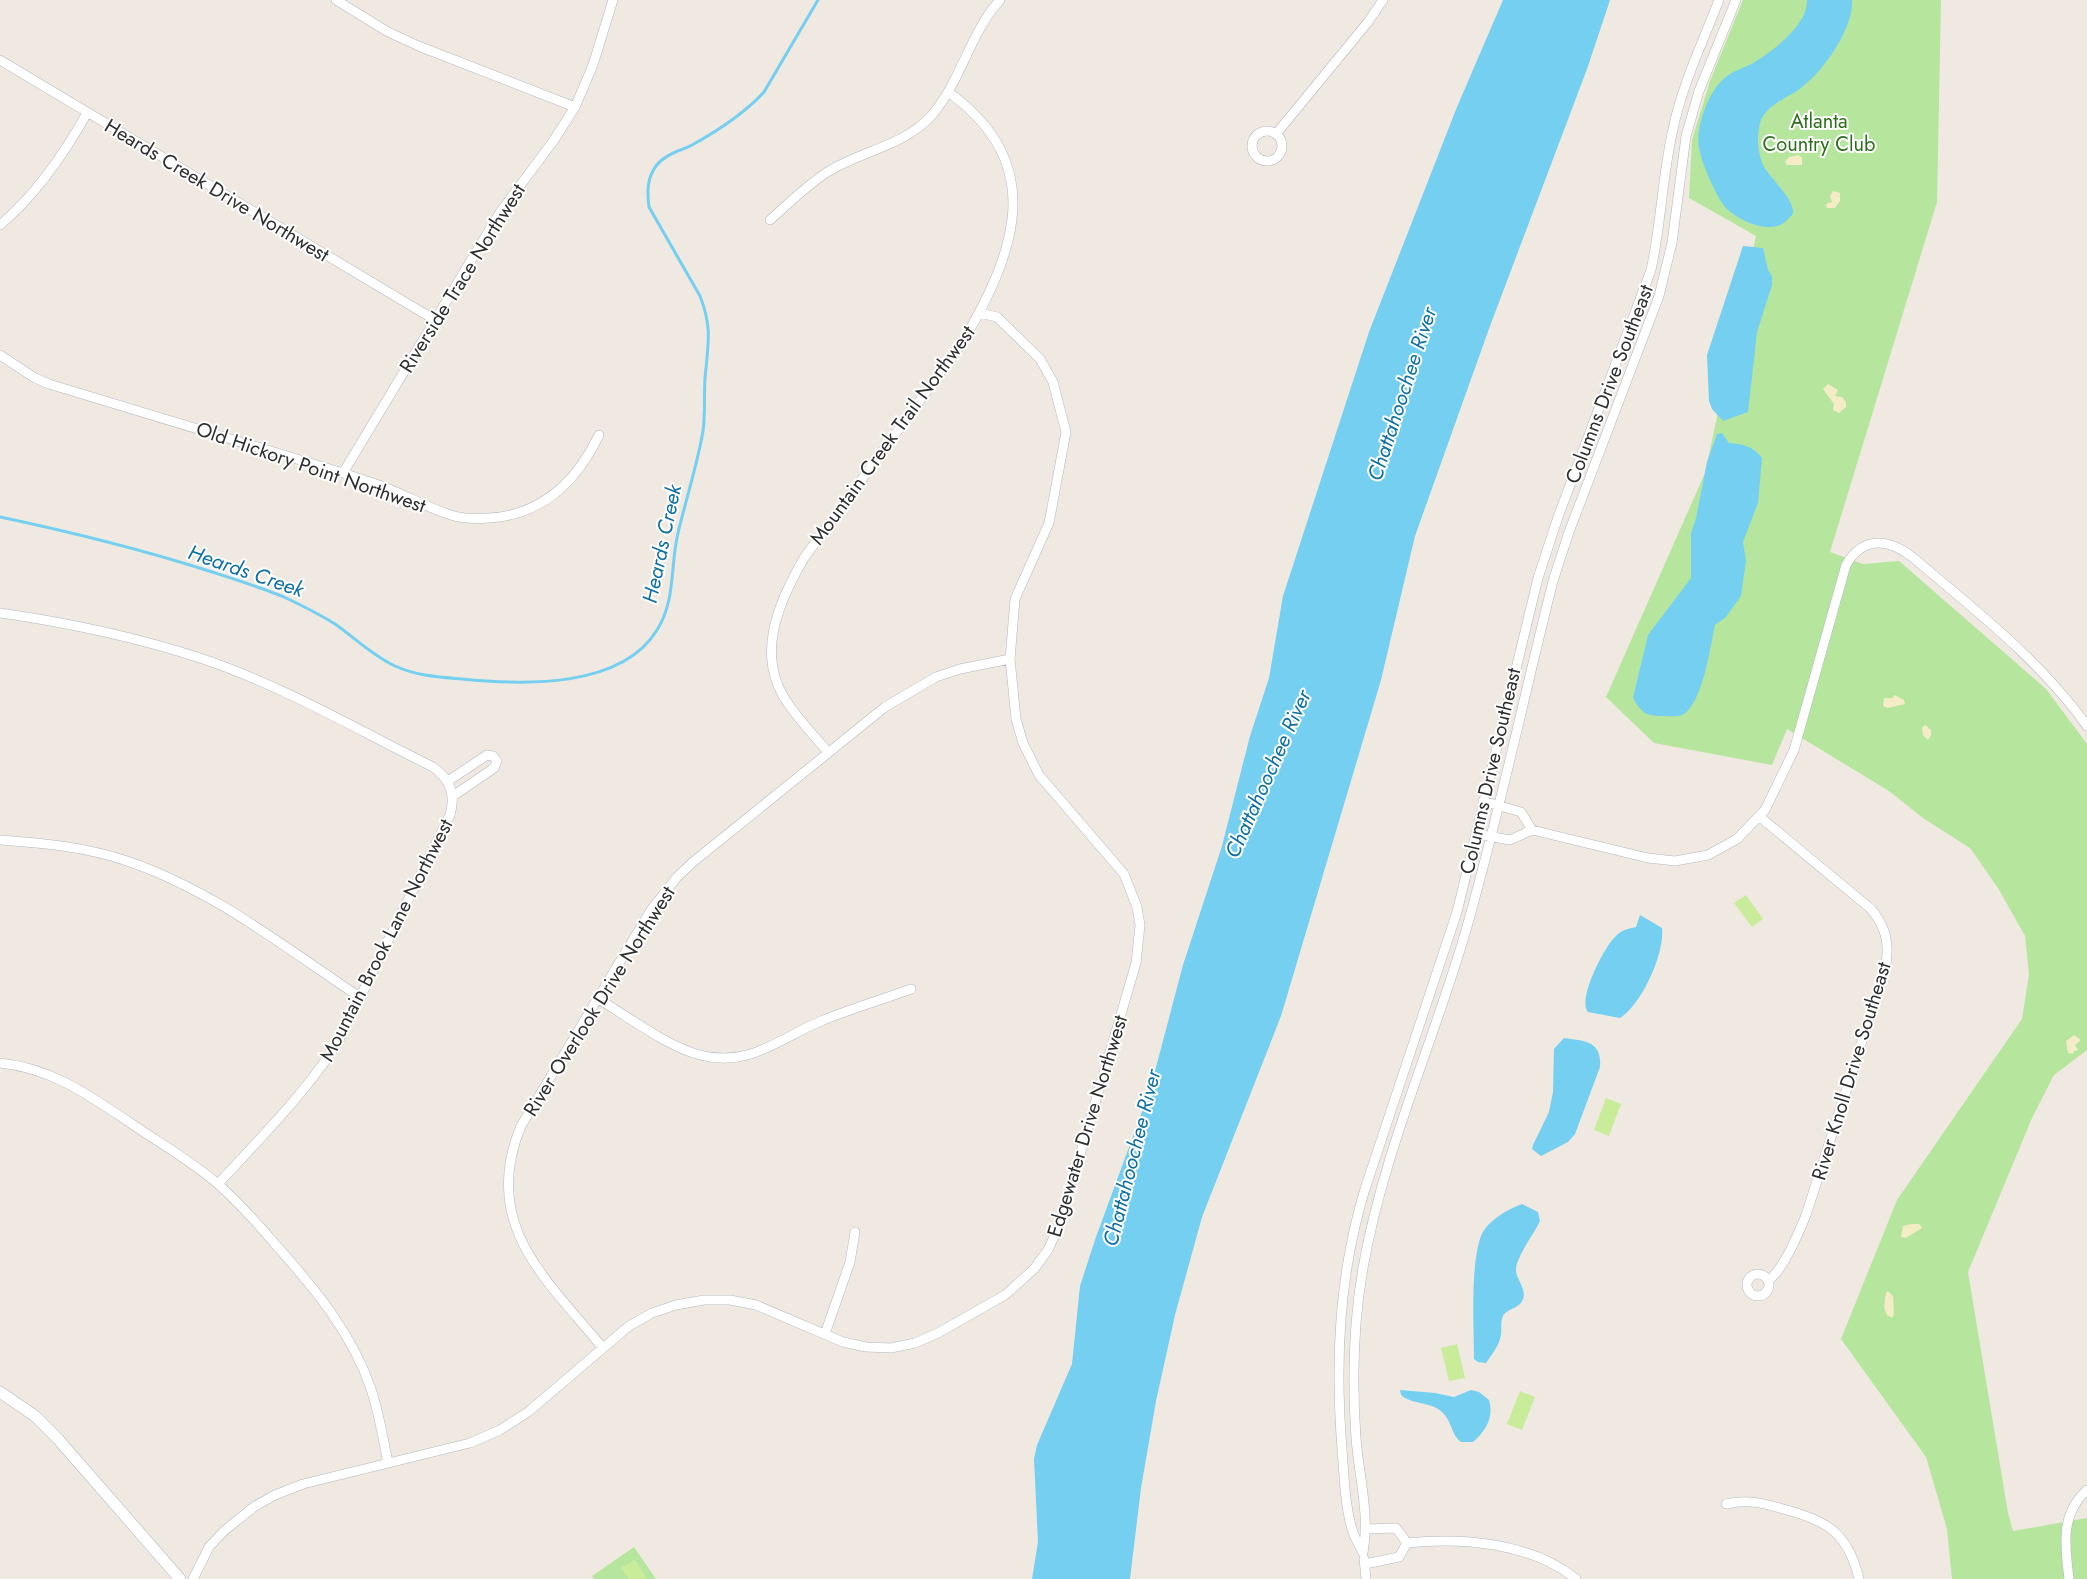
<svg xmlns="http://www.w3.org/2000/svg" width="2087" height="1579" viewBox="0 0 2087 1579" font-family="Jost,sans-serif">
	<rect width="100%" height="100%" fill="#efe9e1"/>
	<!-- green -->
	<path fill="#b6e59e" d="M 1743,0 L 1941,0 L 1937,202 L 1830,552 L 1863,564 L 1899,561 L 2046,689 L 2087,744 L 2087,1050 L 2054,1075 L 2032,1118 L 1968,1272 L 2008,1513 L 2013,1531 L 2087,1518 L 2087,1579 L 1952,1579 L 1947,1529 L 1926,1457 L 1841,1339 L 1897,1200 L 2022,1019 L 2029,975 L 2025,936 L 1998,888 L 1970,848 L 1923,818 L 1889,791 L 1787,729 L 1772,765 L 1654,743 L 1606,697 L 1705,473 L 1756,236 L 1689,198 L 1692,140 L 1710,81 Z
		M 634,1547 L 656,1579 L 594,1579 L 592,1576 Z"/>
	<!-- sand -->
	<path fill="#f3ecc5" d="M 1799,155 L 1802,158 L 1802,165 L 1787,165 L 1785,162 L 1789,157 Z
		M 1833,191 L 1840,193 L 1840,201 L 1835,208 L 1827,208 L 1826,204 L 1832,202 L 1830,196 Z
		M 1828,384 L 1838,390 L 1835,396 L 1842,397 L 1846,402 L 1846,407 L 1839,413 L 1833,410 L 1834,404 L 1823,389 Z
		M 1895,695 L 1904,700 L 1905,704 L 1888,708 L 1883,706 L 1884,698 L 1892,698 Z
		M 1925,725 L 1931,730 L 1931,735 L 1928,740 L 1923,735 L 1922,728 Z
		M 2074,1035 L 2081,1040 L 2075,1045 L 2078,1050 L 2074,1051 L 2073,1054 L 2068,1053 L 2066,1041 Z
		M 1911,1224 L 1919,1224 L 1922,1228 L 1906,1238 L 1901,1237 L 1903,1226 Z
		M 1888,1291 L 1893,1296 L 1894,1314 L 1892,1318 L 1887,1315 L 1884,1307 L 1886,1293 Z"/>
	<!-- pitch -->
	<path fill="#c9ec9a" d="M 1746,895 L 1763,919 L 1752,927 L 1734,903 Z
		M 1606,1098 L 1621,1104 L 1609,1136 L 1594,1130 Z
		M 1457,1344 L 1465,1378 L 1449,1381 L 1441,1348 Z
		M 1520,1391 L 1535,1397 L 1522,1430 L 1507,1424 Z
		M 635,1560 L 647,1579 L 628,1579 L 621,1568 Z"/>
	<!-- water -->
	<path fill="#75cff0" d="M 1503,0 L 1610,0 L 1587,69 L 1490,326 L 1415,536 L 1381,680 L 1281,1016 L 1202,1217 L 1175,1315 L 1156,1401 L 1141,1488 L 1130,1579 L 1032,1579 L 1038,1542 L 1034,1459 L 1037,1445 L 1072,1364 L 1080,1286 L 1096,1237 L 1150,1090 L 1183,965 L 1222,846 L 1250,736 L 1269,678 L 1283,596 L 1369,332 L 1457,107 Z
		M 1807,0 L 1852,0 C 1854,29 1821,75 1797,91 C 1784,99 1770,104 1762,118 C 1759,124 1759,129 1758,136 C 1758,146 1759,156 1763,165 C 1769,177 1795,200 1793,213 C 1792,216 1788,219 1786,221 C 1770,236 1737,220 1725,207 C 1715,194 1702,164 1699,148 C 1695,128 1709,89 1726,77 C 1733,71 1744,68 1753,63 C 1772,52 1808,25 1807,0 Z
		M 1743,246 L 1763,248 L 1768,270 L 1772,276 L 1772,285 L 1757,332 L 1748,412 L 1723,421 L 1712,409 L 1709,401 L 1707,355 Z
		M 1722,433 L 1729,443 C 1743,444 1753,446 1762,458 L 1758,503 L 1743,542 L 1746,561 L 1741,596 L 1726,617 L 1715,625 C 1710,647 1703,704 1682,715 C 1678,717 1669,716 1663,716 C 1645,716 1642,713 1633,698 L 1648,635 L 1691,578 L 1691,533 L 1696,518 L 1707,462 L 1717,434 Z
		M 1640,915 L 1662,928 C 1665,953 1642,1004 1620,1018 L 1588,1012 C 1577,1000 1604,947 1615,937 C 1621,930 1627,929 1636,927 Z
		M 1564,1038 C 1585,1041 1602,1041 1600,1067 L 1575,1134 L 1568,1142 L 1541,1156 L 1532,1149 L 1533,1145 L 1549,1112 L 1553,1092 L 1554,1049 Z
		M 1522,1204 L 1538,1212 L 1540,1221 C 1534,1234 1516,1257 1516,1270 C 1516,1279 1527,1290 1523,1299 C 1520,1309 1507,1308 1503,1316 C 1500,1323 1502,1329 1501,1335 C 1499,1346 1492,1354 1486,1363 L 1478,1362 L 1474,1359 C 1474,1325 1470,1267 1481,1236 C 1488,1220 1507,1210 1522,1204 Z
		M 1400,1390 L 1435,1393 L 1454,1397 L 1471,1390 L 1479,1392 L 1489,1400 C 1494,1418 1486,1430 1473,1442 L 1461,1442 C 1451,1435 1452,1421 1442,1412 C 1430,1401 1412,1405 1401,1395 Z"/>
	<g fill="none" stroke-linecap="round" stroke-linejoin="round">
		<!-- stream -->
		<path stroke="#75cff0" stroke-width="3" d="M 0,517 C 71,532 140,549 209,571 C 234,579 260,587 284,597 C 301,605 319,614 335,624 C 355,638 373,656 395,666 C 417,676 439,677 462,679 C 522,685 621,689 657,630 C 676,600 670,566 678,533 C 686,499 697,466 703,431 C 706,410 703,388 706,368 C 709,339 711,324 700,296 L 649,207 C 647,192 647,178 656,166 C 665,154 680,151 692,145 C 719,130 744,114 764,92 L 818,0"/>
		<!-- minor casing -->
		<g stroke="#b4b7c1" stroke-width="10">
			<path id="minor" d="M 336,0 L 388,32 L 421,47 L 575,107
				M 1719,0 C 1702,44 1681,87 1672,134 C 1662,179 1661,225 1651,270 L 1558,517 L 1538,578 L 1457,912 L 1365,1189 C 1339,1274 1335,1360 1342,1449 C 1344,1474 1345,1509 1353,1532 C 1355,1539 1360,1546 1363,1553 C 1370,1514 1359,1477 1356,1438 C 1352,1381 1353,1325 1363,1268 C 1383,1154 1431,1048 1464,937 C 1498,820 1523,700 1553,581 L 1569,532 L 1659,296 L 1672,243 L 1686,136 L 1699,91 L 1736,0
				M 0,60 L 435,320
				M1252 146a15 15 0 1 1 30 0a15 15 0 1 1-30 0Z
				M 1276,134 L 1368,22 L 1383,0
				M 770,220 C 789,203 808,184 829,171 C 864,150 904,146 932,115 C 961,81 970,33 1000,0
				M 0,225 C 37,194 64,154 87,113
				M 0,355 L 35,378 L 49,384 L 343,473 C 360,479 378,484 394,491 C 413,499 431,509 451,515 C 463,519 476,519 489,518 C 542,515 577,481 599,435
				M 343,473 L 499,214 L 554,140 L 575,107 L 593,65 L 613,0
				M 0,613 C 70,623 136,637 203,659 C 283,686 358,730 433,767 C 450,779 456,795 450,815 L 338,1042 C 304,1095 260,1138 218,1184
				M 828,752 C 815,737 800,721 789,705 C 754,657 778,603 804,558 L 962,343 C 1015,253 1049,164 948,92
				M 448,781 L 487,755 L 493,756 L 497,761 L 494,768 L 453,796
				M 1483,801 L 1521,812 L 1532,830
				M 1760,817 L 1871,909 C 1887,928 1890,946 1885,970 L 1806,1215 C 1799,1232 1784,1269 1769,1280
				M 1476,834 L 1510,840 L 1532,830 L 1648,858 L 1675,861 L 1708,855 L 1737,839 L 1765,810 L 1794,750 L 1846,565 C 1864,534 1891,539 1916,560 C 1976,611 2041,661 2087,726
				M 0,840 C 43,843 86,847 127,861 C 213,890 286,948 361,998
				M 597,998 C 627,1016 668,1047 700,1055 C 749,1068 780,1038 821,1021 C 850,1009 881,1000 911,989
				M 0,1063 C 52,1068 90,1096 132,1124 C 161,1144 193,1162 219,1185 C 239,1203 258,1224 276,1245 C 315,1289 352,1333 371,1389 C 379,1413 383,1438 388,1463
				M1747 1285a11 11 0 1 1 22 0a11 11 0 1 1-22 0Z
				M 825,1334 L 850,1262 L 855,1232
				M 603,1348 C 546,1279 480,1224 521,1126 L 651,910 L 677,877 L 693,862 L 885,707 L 936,677 L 960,669 L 1010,659
				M 1726,1504 C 1747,1499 1763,1503 1783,1509 C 1826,1520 1848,1532 1859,1579
				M 1407,1543 C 1462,1537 1532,1543 1576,1579
				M 1364,1559 L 1366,1579
				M 1365,1564 L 1399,1557 L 1407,1543 L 1396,1528 L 1367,1529
				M 193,1579 L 209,1547 L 224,1531 L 255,1506 L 275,1495 L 303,1484 L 470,1443 L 500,1430 L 528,1412 L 629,1326 L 652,1313 L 676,1305 L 704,1300 L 730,1300 L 756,1305 L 843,1342 L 866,1347 L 891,1348 L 915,1343 L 938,1333 L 1005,1295 L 1034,1269 L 1048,1250 L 1058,1228 L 1077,1165 L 1136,963 L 1140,925 L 1137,907 L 1124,874 L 1039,775 L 1023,743 L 1016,719 L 1010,659 L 1015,599 L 1049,523 L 1066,432 L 1053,382 L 1040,359 L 997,317 L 980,313
				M 2069,1579 C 2065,1546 2060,1514 2087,1490"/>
		</g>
		<!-- tertiary casing -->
		<g stroke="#b4b7c1" stroke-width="12">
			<path id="tertiary" d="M 0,1392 L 35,1416 L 58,1439 L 180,1579"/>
		</g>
		<!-- minor -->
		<use href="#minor" stroke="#fff" stroke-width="9"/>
		<!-- tertiary -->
		<use href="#tertiary" stroke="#fff" stroke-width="11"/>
	</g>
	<g text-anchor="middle" stroke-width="4" stroke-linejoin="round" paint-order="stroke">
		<!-- park labels -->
		<g font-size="20" fill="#2c6e1b" stroke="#fff">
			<text x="1819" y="128">Atlanta<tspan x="1819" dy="23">Country Club</tspan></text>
		</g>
		<!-- street labels -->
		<g font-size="20" fill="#2e2e2e" stroke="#fff">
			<text transform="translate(217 190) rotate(31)" y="7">Heards Creek Drive Northwest</text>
			<text transform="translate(462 278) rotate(-58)" y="7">Riverside Trace Northwest</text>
			<text transform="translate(1609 384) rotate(-69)" y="7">Columns Drive Southeast</text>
			<text transform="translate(892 435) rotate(-54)" y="7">Mountain Creek Trail Northwest</text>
			<text transform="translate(311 467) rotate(19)" y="7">Old Hickory Point Northwest</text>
			<text transform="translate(1490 771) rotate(-77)" y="7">Columns Drive Southeast</text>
			<text transform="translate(386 940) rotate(-63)" y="7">Mountain Brook Lane Northwest</text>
			<text transform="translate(599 1001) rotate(-58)" y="7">River Overlook Drive Northwest</text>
			<text transform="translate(1851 1071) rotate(-73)" y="7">River Knoll Drive Southeast</text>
			<text transform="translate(1087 1126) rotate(-73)" y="7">Edgewater Drive Northwest</text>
		</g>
		<!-- water labels -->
		<g font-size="21" font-style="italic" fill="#0d6fa3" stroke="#fff">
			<text transform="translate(1402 394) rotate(-72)" y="7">Chattahoochee River</text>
			<text transform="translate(662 544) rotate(-78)" y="7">Heards Creek</text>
			<text transform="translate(246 571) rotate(19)" y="7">Heards Creek</text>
			<text transform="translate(1268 774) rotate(-66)" y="7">Chattahoochee River</text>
			<text transform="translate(1132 1158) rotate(-76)" y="7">Chattahoochee River</text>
		</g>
	</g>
</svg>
